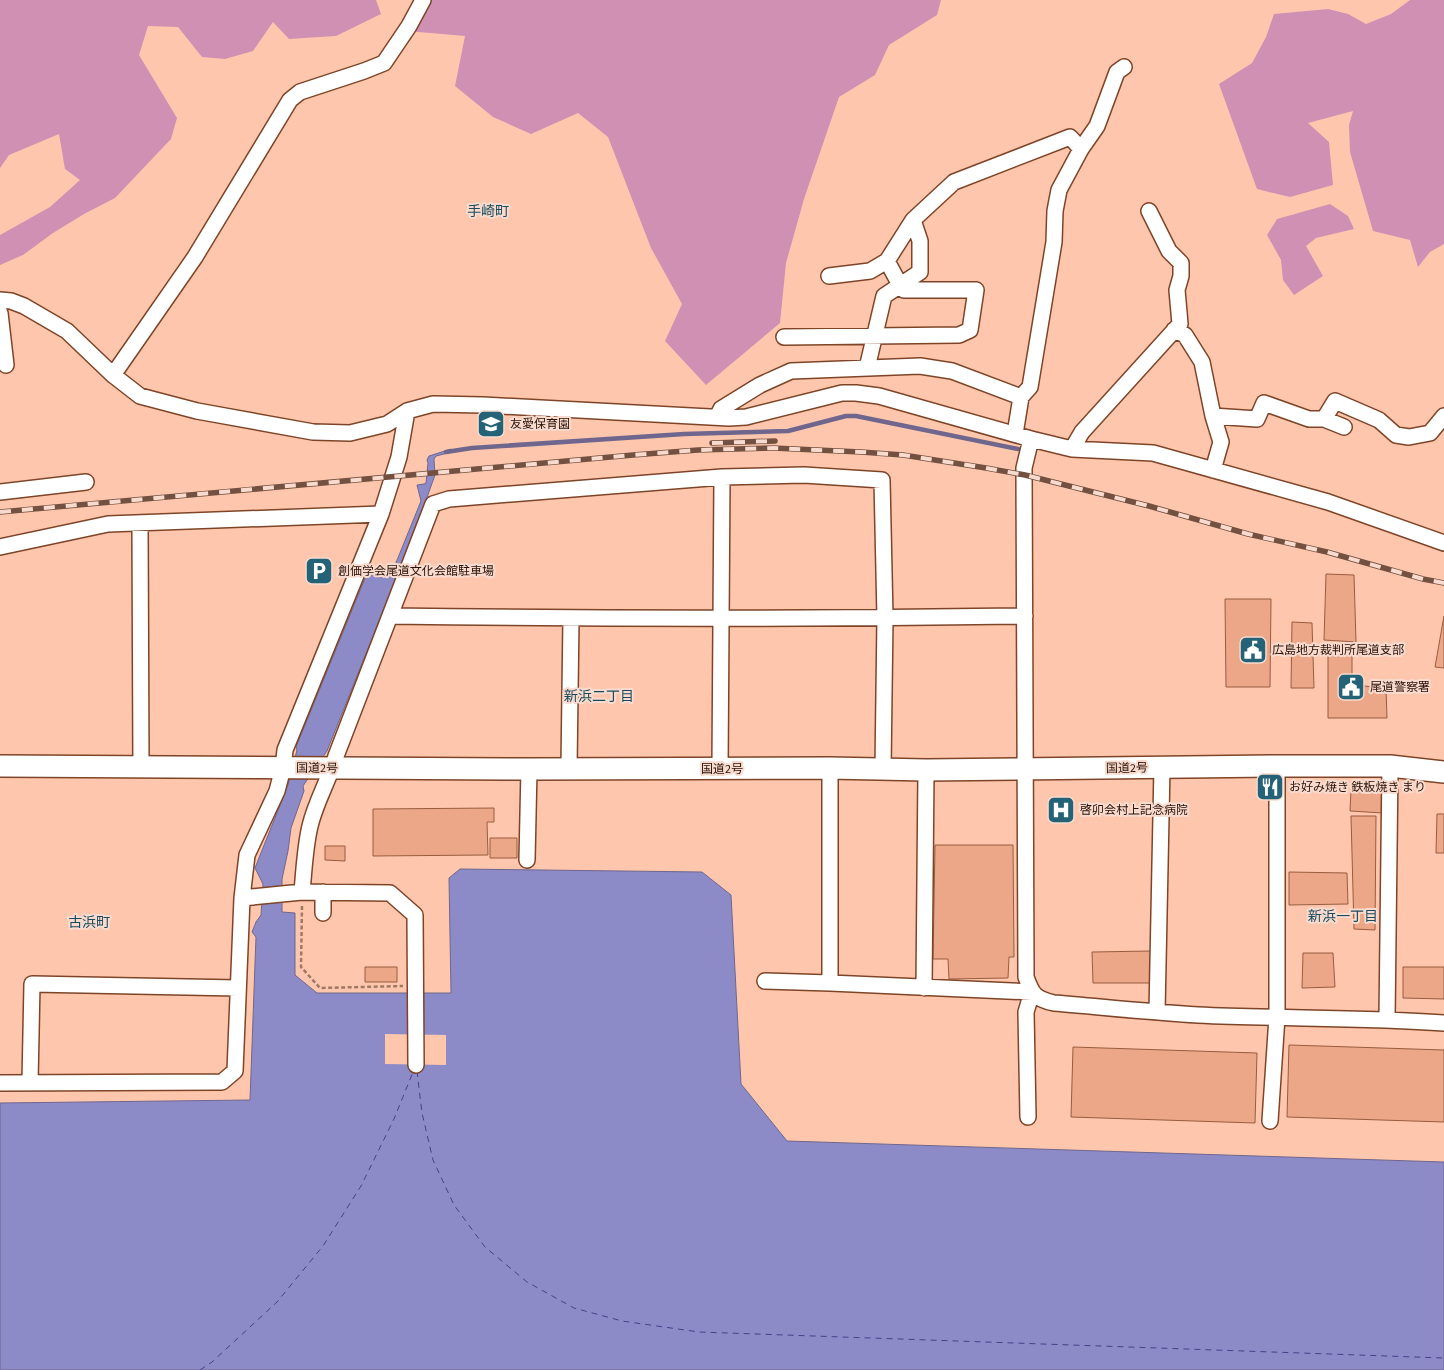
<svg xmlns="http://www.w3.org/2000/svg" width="1444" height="1370" viewBox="0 0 1444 1370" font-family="'Source Sans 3','Noto Sans JP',sans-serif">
	<rect width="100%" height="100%" fill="#fec7ad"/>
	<!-- forest -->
	<path fill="#d090b3" d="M 0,0 L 376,0 L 381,14 L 336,36 L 289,39 L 273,22 L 253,51 L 225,59 L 202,57 L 178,27 L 148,26 L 139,55 L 177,118 L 171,139 L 115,198 L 84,214 L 53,233 L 23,255 L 0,265 L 0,235 L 50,207 L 80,180 L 65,169 L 59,134 L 9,155 L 0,168 Z
		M 425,0 L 941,0 L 937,15 L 889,45 L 875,75 L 839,97 L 804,199 L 786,263 L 780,323 L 706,385 L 665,341 L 682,304 L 651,248 L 608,137 L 578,113 L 531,134 L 493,117 L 455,86 L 465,36 L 407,31 Z
		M 1410,0 L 1444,0 L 1444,244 L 1430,252 L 1418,267 L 1410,240 L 1373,231 L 1350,152 L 1349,125 L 1353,111 L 1308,123 L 1329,142 L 1333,185 L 1290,197 L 1257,189 L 1219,84 L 1252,63 L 1266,37 L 1274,14 L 1328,9 L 1348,14 L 1366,24 L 1391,14 Z
		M 1330,204 L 1348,216 L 1354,229 L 1316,238 L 1306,246 L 1323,276 L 1294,295 L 1283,280 L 1281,260 L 1267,235 L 1277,219 Z"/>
	<!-- water -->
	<path fill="#8d8bc7" stroke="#6f668d" d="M 451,449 L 452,452 L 436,456 L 434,459 L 435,475 L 415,531 L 327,751 L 303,786 L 304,791 L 291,828 L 288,851 L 282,879 L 282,912 L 295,913 L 295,975 L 317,993 L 451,993 L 449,878 L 460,869 L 702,872 L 731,895 L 741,1084 L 787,1141 L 1444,1162 L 1444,1370 L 0,1370 L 0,1103 L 250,1100 L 256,937 L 252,932 L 256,922 L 261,915 L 263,884 L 255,868 L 288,785 L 297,750 L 296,747 L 370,566 L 391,575 L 421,501 L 417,485 L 424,484 L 426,483 L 428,463 L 427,460 L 429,456 Z"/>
	<!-- pier -->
	<path fill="#fec7ad" d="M 385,1034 L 446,1035 L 446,1065 L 385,1064 Z"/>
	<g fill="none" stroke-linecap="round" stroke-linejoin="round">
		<!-- stream -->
		<path stroke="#6f668d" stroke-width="4.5" d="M 446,452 L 472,448 L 684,434 L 788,431 L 846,416 L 856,416 L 1018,449"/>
		<!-- ferry -->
		<path stroke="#483f89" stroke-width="1" stroke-dasharray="6 5" stroke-linecap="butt" d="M 417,1071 L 422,1113 L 433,1160 L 454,1205 L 485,1247 L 527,1282 L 574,1308 L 622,1321 L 699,1332 L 1444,1358
			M 200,1370 L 212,1362 L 277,1302 L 323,1246 L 361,1186 L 394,1119 L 413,1072"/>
	</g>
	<!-- building -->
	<path fill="#eba788" stroke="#995c3f" d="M 1326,574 L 1354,575 L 1356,642 L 1324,640 Z
		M 1225,599 L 1271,599 L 1270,687 L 1226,687 Z
		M 1444,616 L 1444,668 L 1435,667 Z
		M 1292,622 L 1312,623 L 1314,688 L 1291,688 Z
		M 1328,648 L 1352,649 L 1352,685 L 1386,688 L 1387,718 L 1328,718 Z
		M 1351,789 L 1383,790 L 1383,813 L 1350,811 Z
		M 494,808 L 494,822 L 487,822 L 488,855 L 373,856 L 373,809 Z
		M 1437,814 L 1444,814 L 1444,853 L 1436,853 Z
		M 1351,816 L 1376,816 L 1375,930 L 1354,929 Z
		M 490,838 L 517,838 L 517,858 L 490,858 Z
		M 935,845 L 1013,845 L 1014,957 L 1009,957 L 1008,978 L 949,979 L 948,959 L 933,959 Z
		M 325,846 L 345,846 L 345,861 L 325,860 Z
		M 1289,872 L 1347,873 L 1348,904 L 1289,905 Z
		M 1152,951 L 1151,983 L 1093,983 L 1092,952 Z
		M 1303,953 L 1333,953 L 1335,987 L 1302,988 Z
		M 365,967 L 397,967 L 397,982 L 365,982 Z
		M 1403,967 L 1444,967 L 1444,999 L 1403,998 Z
		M 1289,1045 L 1444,1050 L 1444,1122 L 1287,1117 Z
		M 1073,1047 L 1257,1053 L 1255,1123 L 1071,1117 Z"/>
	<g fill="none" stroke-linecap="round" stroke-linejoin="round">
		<!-- minor casing -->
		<g stroke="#7e4427" stroke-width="18">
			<path id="minor" d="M 829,276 L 870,271 L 887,261 L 913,220
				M 0,300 L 11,301 L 24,306 L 67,331 L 113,375 L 140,396 L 197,411 L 313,432 L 350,433 L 387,424 L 407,411 L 433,404 L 483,405 L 729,418 L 746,417 L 842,393 L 856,393 L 879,396 L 1031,439 L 1072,449 L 1153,453 L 1328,502 L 1444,543
				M 0,313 L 6,365
				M 1174,330 L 1185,335 L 1202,362 L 1213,416 L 1221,442 L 1213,470
				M 784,337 L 959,335 L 970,330 L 976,290 L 904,290 L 900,285 L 887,261
				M 867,368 L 884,296 L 920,272 L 920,241 L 913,220 L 954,182 L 1070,137 L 1081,149
				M 113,375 L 195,257 L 290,100 L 300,92 L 364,71 L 384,63 L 409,26 L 423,0
				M 1213,416 L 1257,419 L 1264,403 L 1309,419 L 1324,419 L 1344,427
				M 717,417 L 721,409 L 760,385 L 791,371 L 920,366 L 952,371 L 1021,397
				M 1324,419 L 1335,401 L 1379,420 L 1396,435 L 1409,437 L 1430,433 L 1444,416
				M 1015,434 L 1021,397 L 1030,387 L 1054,242 L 1055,211 L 1059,190 L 1081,149 L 1097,126 L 1117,72 L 1124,67
				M 1031,439 L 1024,468 L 1026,977 C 1032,994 1035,999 1054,1003 C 1102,1007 1150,1012 1198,1015 C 1280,1019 1362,1017 1444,1023
				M 1072,449 L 1082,432 L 1180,324 L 1177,290 L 1181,276 L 1181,263 L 1169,251 L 1149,211
				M 0,492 L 86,482
				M 140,523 L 141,768
				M 0,547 L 108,524 L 381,514
				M 391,616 C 602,619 814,619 1025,616
				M 569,768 L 571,618
				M 720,769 L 722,477
				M 527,860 L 529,769
				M 302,892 L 390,893 L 415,915 L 416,1065
				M 242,898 L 302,892 C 304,870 305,847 310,826 C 316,801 329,780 336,756 L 433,504 L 449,499 L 722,477 L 804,475 L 882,480 L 885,618 L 883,769
				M 323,913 L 323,892
				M 765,981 L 830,983 L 1032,992 L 1026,1012 L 1028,1117
				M 830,983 L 830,768
				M 924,988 L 926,770
				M 1157,1012 L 1162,767
				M 1387,1019 L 1390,766
				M 30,1082 L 32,984 L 238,988
				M 0,1083 L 222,1082 L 235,1071 L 242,898 L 247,855 L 277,791 L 283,768 L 285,750 L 381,514 L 399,457 L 407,411
				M 1270,1121 L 1277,1017 L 1277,766"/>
		</g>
		<!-- highway casing -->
		<g stroke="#7e4427" stroke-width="24">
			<path id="highway" d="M 0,766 L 529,769 L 830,768 L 926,770 L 1277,766 L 1390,766 L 1444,772"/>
		</g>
		<!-- path -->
		<path stroke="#a17864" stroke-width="2.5" stroke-dasharray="4 2.5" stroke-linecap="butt" d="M 302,906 L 301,967 L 320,988 L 403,986"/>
		<!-- minor -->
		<use href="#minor" stroke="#fff" stroke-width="15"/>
		<!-- highway -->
		<use href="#highway" stroke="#fff" stroke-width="21"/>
		<!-- rail casing -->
		<g stroke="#735040" stroke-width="5.5">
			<path id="rail" d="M 712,443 L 775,441
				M 0,512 L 633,455 L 698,450 L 773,448 L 861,452 L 903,455 L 986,468 L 1025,475 L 1149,506 L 1248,534 L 1327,552 L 1423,579 L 1444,583"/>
		</g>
		<!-- rail -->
		<use href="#rail" stroke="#f8dbce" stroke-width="4" stroke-dasharray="11" stroke-linecap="butt"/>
	</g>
	<!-- icons -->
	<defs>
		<g id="school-square" transform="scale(1.4375)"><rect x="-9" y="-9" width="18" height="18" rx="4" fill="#246278" stroke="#f8dbce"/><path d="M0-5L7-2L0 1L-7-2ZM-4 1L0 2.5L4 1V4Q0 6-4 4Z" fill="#fff"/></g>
		<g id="parking-square" transform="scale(1.4375)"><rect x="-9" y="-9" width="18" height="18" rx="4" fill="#246278" stroke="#f8dbce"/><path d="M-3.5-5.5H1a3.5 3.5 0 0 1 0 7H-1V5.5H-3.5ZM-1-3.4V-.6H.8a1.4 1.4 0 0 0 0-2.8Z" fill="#fff"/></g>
		<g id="civic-square" transform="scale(1.4375)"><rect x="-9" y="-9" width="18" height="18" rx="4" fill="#246278" stroke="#f8dbce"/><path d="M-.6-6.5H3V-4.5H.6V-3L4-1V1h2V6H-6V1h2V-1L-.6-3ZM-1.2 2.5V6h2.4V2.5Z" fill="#fff"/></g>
		<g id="restaurant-square" transform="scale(1.4375)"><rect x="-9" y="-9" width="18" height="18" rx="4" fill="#246278" stroke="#f8dbce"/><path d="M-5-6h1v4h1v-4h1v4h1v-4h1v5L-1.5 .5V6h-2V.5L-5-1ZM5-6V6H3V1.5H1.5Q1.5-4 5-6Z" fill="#fff"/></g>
		<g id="hospital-square" transform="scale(1.4375)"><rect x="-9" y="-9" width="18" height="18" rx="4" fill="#246278" stroke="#f8dbce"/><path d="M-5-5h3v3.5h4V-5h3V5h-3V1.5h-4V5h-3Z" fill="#fff"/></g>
	</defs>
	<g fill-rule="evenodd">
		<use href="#school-square" x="491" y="424"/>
		<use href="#parking-square" x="319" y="571"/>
		<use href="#civic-square" x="1253" y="650"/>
		<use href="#civic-square" x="1351" y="687"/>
		<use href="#restaurant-square" x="1270" y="787"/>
		<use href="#hospital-square" x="1061" y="810"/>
	</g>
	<g text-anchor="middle" stroke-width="4" stroke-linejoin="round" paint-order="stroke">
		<!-- poi labels -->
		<g font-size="12" fill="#281005" stroke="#f8dbce" text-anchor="start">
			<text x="510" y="428">友愛保育園</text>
			<text x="338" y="575">創価学会尾道文化会館駐車場</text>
			<text x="1272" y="654">広島地方裁判所尾道支部</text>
			<text x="1370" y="691">尾道警察署</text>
			<text x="1289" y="791">お好み焼き 鉄板焼き まり</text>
			<text x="1080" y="814">啓卯会村上記念病院</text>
		</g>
		<!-- street labels -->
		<g font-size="12" fill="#281005" stroke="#f8dbce">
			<text transform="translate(317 768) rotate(1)" y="4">国道2号</text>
			<text transform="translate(1127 768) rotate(-1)" y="4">国道2号</text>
			<text x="722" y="773">国道2号</text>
		</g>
		<!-- neighbourhood labels -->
		<g font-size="14" fill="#1a4b5d" stroke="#f8dbce">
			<text x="488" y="216">手崎町</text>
			<text x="599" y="701">新浜二丁目</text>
			<text x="1343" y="921">新浜一丁目</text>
			<text x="89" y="927">古浜町</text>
		</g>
	</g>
</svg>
